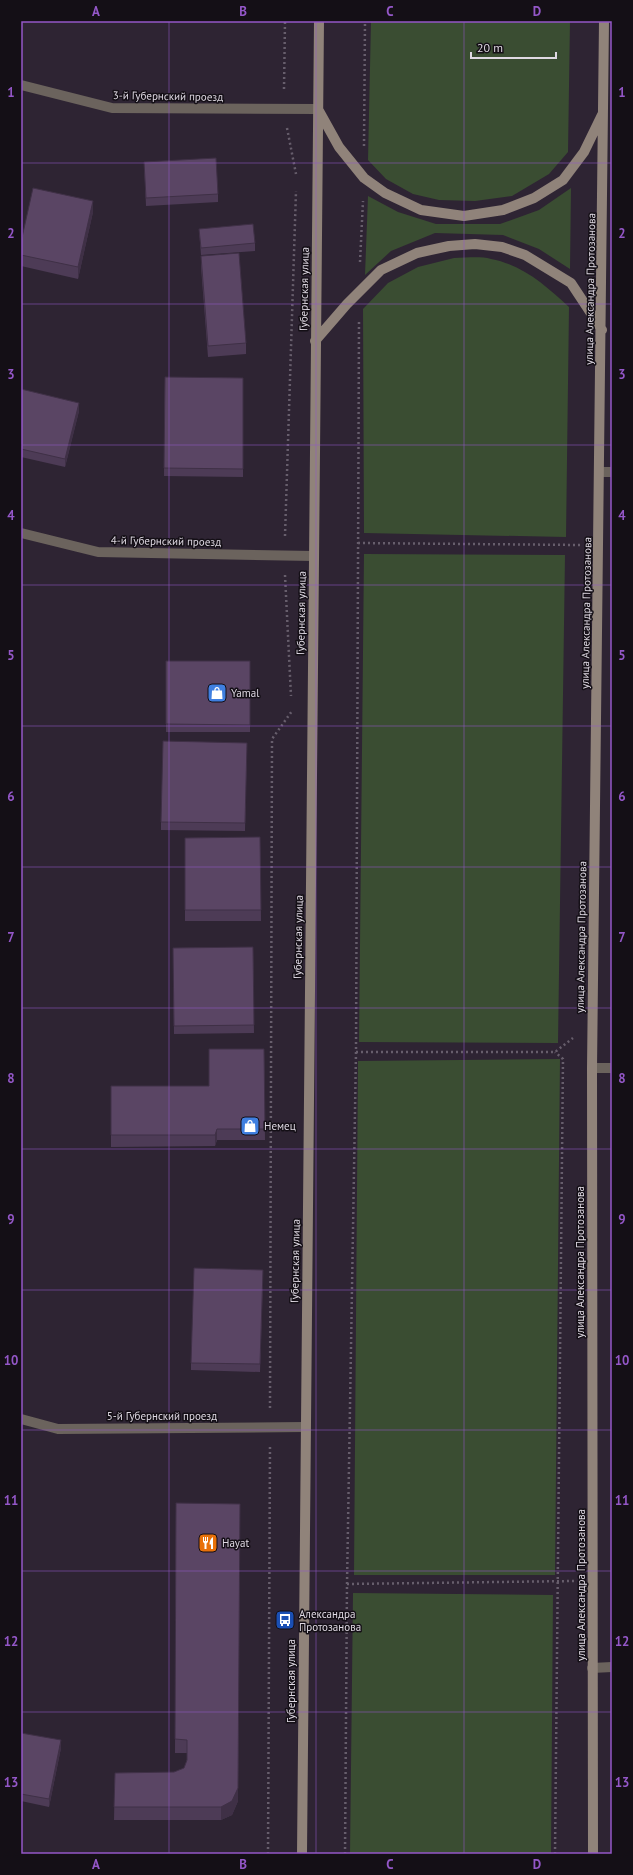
<svg xmlns="http://www.w3.org/2000/svg" width="633" height="1875" viewBox="0 0 633 1875" font-family="'PT Sans',sans-serif">
	<rect width="100%" height="100%" fill="#2e2433"/>
	<!-- green -->
	<path fill="#3a4d32" d="M 371,21 L 570,21 L 568,152 L 549,174 L 512,196 L 475,201 L 439,200 L 413,194 L 386,179 L 368,160 Z
		M 571,188 L 570,269 L 539,249 L 503,235 L 435,233 L 391,251 L 365,275 L 368,196 L 398,212 L 436,224 L 500,224 L 539,210 Z
		M 454,258 C 466,258 480,256 491,259 C 523,265 546,286 569,307 L 566,537 L 364,533 L 363,309 L 388,283 L 418,267 Z
		M 364,554 L 565,555 L 558,1043 L 359,1042 Z
		M 560,1059 L 555,1575 L 354,1575 L 358,1061 Z
		M 353,1593 L 553,1595 L 551,1854 L 350,1854 Z"/>
	<g fill="none" stroke-linecap="round" stroke-linejoin="round">
		<!-- path -->
		<path stroke="#675e6c" stroke-width="2.5" stroke-dasharray="2 3" stroke-linecap="butt" d="M 284,89 L 285,21
			M 287,128 L 296,174
			M 364,146 L 365,21
			M 360,262 L 363,201
			M 285,536 L 296,191
			M 358,543 L 580,545
			M 285,575 L 291,696
			M 356,1052 L 555,1052 L 573,1038
			M 270,1408 L 272,739 L 292,711
			M 347,1584 L 574,1581
			M 268,1854 L 270,1447
			M 345,1854 L 347,1584 L 356,1052 L 359,321
			M 555,1854 L 563,1059 L 555,1052"/>
		<!-- lane -->
		<path stroke="#6b635d" stroke-width="10" d="M 592,1068 L 612,1068"/>
		<!-- street -->
		<path stroke="#6b635d" stroke-width="10" d="M 21,85 L 112,108 L 318,109
			M 600,472 L 612,472
			M 21,533 L 98,552 L 313,556
			M 21,1419 L 58,1429 L 305,1427
			M 592,1668 L 612,1667"/>
		<!-- secondary -->
		<path stroke="#90837a" stroke-width="10" d="M 319,111 L 339,147 L 364,178 L 385,193 L 421,210 L 464,216 L 503,210 L 534,198 L 563,180 L 584,152 L 602,115
			M 315,341 L 347,304 L 381,270 L 417,253 L 449,246 L 475,244 L 502,247 L 525,255 L 571,283 L 602,330
			M 302,1854 L 319,21
			M 593,1854 L 592,1068 L 604,21"/>
	</g>
	<!-- wall -->
	<path fill="#4d3b56" d="M 144,162 L 218,194 L 218,202 L 146,206 Z
		M 93,212 L 78,279 L 21,266 L 21,242 Z
		M 199,229 L 255,243 L 255,251 L 201,255 Z
		M 201,256 L 246,343 L 246,354 L 208,357 L 201,267 Z
		M 165,377 L 243,378 L 243,477 L 164,476 Z
		M 21,389 L 79,411 L 65,467 L 21,457 Z
		M 166,661 L 250,661 L 250,732 L 166,732 Z
		M 247,743 L 245,831 L 161,830 L 161,822 Z
		M 260,837 L 261,921 L 185,921 L 185,838 Z
		M 253,947 L 254,1033 L 174,1034 L 173,948 Z
		M 264,1049 L 265,1140 L 217,1140 L 215,1146 L 111,1147 L 111,1086 L 209,1086 Z
		M 263,1277 L 260,1372 L 191,1370 L 191,1363 Z
		M 176,1503 L 238,1801 L 232,1815 L 221,1820 L 114,1820 L 115,1773 L 174,1772 L 184,1768 L 187,1760 L 187,1753 L 175,1753 Z
		M 21,1733 L 61,1748 L 49,1807 L 21,1801 Z"/>
	<!-- shaded-wall -->
	<path fill="#3f3046" d="M 93,201 L 93,212 L 78,279 L 78,267 Z
		M 79,403 L 79,411 L 65,467 L 65,459 Z
		M 217,1129 L 217,1140 L 215,1146 L 215,1135 Z
		M 240,1504 L 238,1801 L 232,1815 L 221,1820 L 221,1807 Z
		M 61,1740 L 61,1748 L 49,1807 L 49,1799 Z"/>
	<!-- building -->
	<path fill="#5a4564" stroke="#3f3046" d="M 216,158 L 218,194 L 146,198 L 144,162 Z
		M 33,188 L 93,201 L 78,267 L 21,255 L 21,242 Z
		M 253,224 L 255,243 L 201,248 L 199,229 Z
		M 239,253 L 246,343 L 208,346 L 201,256 Z
		M 165,377 L 243,378 L 243,469 L 164,468 Z
		M 21,389 L 79,403 L 65,459 L 21,449 Z
		M 166,661 L 250,661 L 250,725 L 166,724 Z
		M 163,741 L 247,743 L 245,823 L 161,822 Z
		M 260,837 L 261,910 L 185,910 L 185,838 Z
		M 253,947 L 254,1025 L 174,1026 L 173,948 Z
		M 209,1049 L 264,1049 L 265,1129 L 217,1129 L 215,1135 L 111,1135 L 111,1086 L 209,1086 Z
		M 194,1268 L 263,1270 L 260,1364 L 191,1363 Z
		M 176,1503 L 240,1504 L 238,1788 L 232,1801 L 221,1807 L 114,1807 L 115,1773 L 174,1772 L 184,1768 L 187,1760 L 187,1740 L 175,1739 Z
		M 21,1733 L 61,1740 L 49,1799 L 21,1794 Z"/>
	<!-- grid -->
	<path fill="none" stroke="#9457c8" stroke-width="1" stroke-opacity="0.55" d="M 169,21 L 169,1854M 316,21 L 316,1854M 464,21 L 464,1854M 21,163 L 612,163M 21,304 L 612,304M 21,445 L 612,445M 21,585 L 612,585M 21,726 L 612,726M 21,867 L 612,867M 21,1008 L 612,1008M 21,1149 L 612,1149M 21,1290 L 612,1290M 21,1430 L 612,1430M 21,1571 L 612,1571M 21,1712 L 612,1712"/>
	<!-- icons -->
	<defs>
		<g id="shop-square" transform="scale(1)"><rect x="-9" y="-9" width="18" height="18" rx="4" fill="#3f7fe0" stroke="#140f16"/><path d="M-5-2.5h2.3a2.7 3.5 0 0 1 5.4 0H5L5.5 6h-11ZM-1.5-2.5h3a1.5 2.3 0 0 0-3 0Z" fill="#fff"/></g>
		<g id="restaurant-square" transform="scale(1)"><rect x="-9" y="-9" width="18" height="18" rx="4" fill="#e8710a" stroke="#140f16"/><path d="M-5-6h1v4h1v-4h1v4h1v-4h1v5L-1.5 .5V6h-2V.5L-5-1ZM5-6V6H3V1.5H1.5Q1.5-4 5-6Z" fill="#fff"/></g>
		<g id="bus-square" transform="scale(1)"><rect x="-9" y="-9" width="18" height="18" rx="4" fill="#1a4fb4" stroke="#140f16"/><path d="M-5-6H5V4H4V6H2V4H-2V6H-4V4H-5ZM-3.5-4V0h7V-4ZM-3.5 1.2v1.5H-2V1.2ZM2 1.2v1.5H3.5V1.2Z" fill="#fff"/></g>
	</defs>
	<g fill-rule="evenodd">
		<use href="#shop-square" x="217" y="693"/>
		<use href="#shop-square" x="250" y="1126"/>
		<use href="#restaurant-square" x="208" y="1543"/>
		<use href="#bus-square" x="285" y="1620"/>
	</g>
	<g text-anchor="middle" stroke-width="3" stroke-linejoin="round" paint-order="stroke">
		<!-- street labels -->
		<g font-size="11" fill="#dfd9e3" stroke="#140f16">
			<text transform="translate(168 96) rotate(1)" y="4">3-й Губернский проезд</text>
			<text transform="translate(304 289) rotate(-89)" y="4">Губернская улица</text>
			<text transform="translate(590 289) rotate(-89)" y="4">улица Александра Протозанова</text>
			<text transform="translate(166 541) rotate(1)" y="4">4-й Губернский проезд</text>
			<text transform="translate(301 613) rotate(-89)" y="4">Губернская улица</text>
			<text transform="translate(586 613) rotate(-89)" y="4">улица Александра Протозанова</text>
			<text transform="translate(298 937) rotate(-89)" y="4">Губернская улица</text>
			<text transform="translate(581 937) rotate(-89)" y="4">улица Александра Протозанова</text>
			<text transform="translate(295 1261) rotate(-89)" y="4">Губернская улица</text>
			<text transform="translate(580 1262) rotate(-90)" y="4">улица Александра Протозанова</text>
			<text x="162" y="1420">5-й Губернский проезд</text>
			<text transform="translate(581 1585) rotate(-90)" y="4">улица Александра Протозанова</text>
			<text transform="translate(291 1681) rotate(-90)" y="4">Губернская улица</text>
		</g>
		<!-- poi labels -->
		<g font-size="11" fill="#dfd9e3" stroke="#140f16" text-anchor="start">
			<text x="231" y="697">Yamal</text>
			<text x="264" y="1130">Немец</text>
			<text x="222" y="1547">Hayat</text>
			<text x="299" y="1618">Александра<tspan x="299" dy="13">Протозанова</tspan></text>
		</g>
	</g>
	<!-- border -->
	<rect width="633" height="1875" fill="none" stroke="#140f16" stroke-width="44"/>
	<!-- scale -->
	<path d="M471 52v6h85v-6" fill="none" stroke="#dfd9e3" stroke-width="2"/>
	<text x="477" y="52" font-size="12" fill="#dfd9e3" stroke="#140f16" stroke-width="3" paint-order="stroke">20 m</text>
	<rect x="22" y="22" width="589" height="1831" fill="none" stroke="#9457c8" stroke-width="1.5"/>
	<g font-size="13" text-anchor="middle" font-weight="bold" fill="#9457c8">
		<text x="96" y="16">A</text>
		<text x="243" y="16">B</text>
		<text x="390" y="16">C</text>
		<text x="537" y="16">D</text>
		<text x="11" y="97">1</text>
		<text x="622" y="97">1</text>
		<text x="11" y="238">2</text>
		<text x="622" y="238">2</text>
		<text x="11" y="379">3</text>
		<text x="622" y="379">3</text>
		<text x="11" y="520">4</text>
		<text x="622" y="520">4</text>
		<text x="11" y="660">5</text>
		<text x="622" y="660">5</text>
		<text x="11" y="801">6</text>
		<text x="622" y="801">6</text>
		<text x="11" y="942">7</text>
		<text x="622" y="942">7</text>
		<text x="11" y="1083">8</text>
		<text x="622" y="1083">8</text>
		<text x="11" y="1224">9</text>
		<text x="622" y="1224">9</text>
		<text x="11" y="1365">10</text>
		<text x="622" y="1365">10</text>
		<text x="11" y="1505">11</text>
		<text x="622" y="1505">11</text>
		<text x="11" y="1646">12</text>
		<text x="622" y="1646">12</text>
		<text x="11" y="1787">13</text>
		<text x="622" y="1787">13</text>
		<text x="96" y="1869">A</text>
		<text x="243" y="1869">B</text>
		<text x="390" y="1869">C</text>
		<text x="537" y="1869">D</text>
	</g>
</svg>
